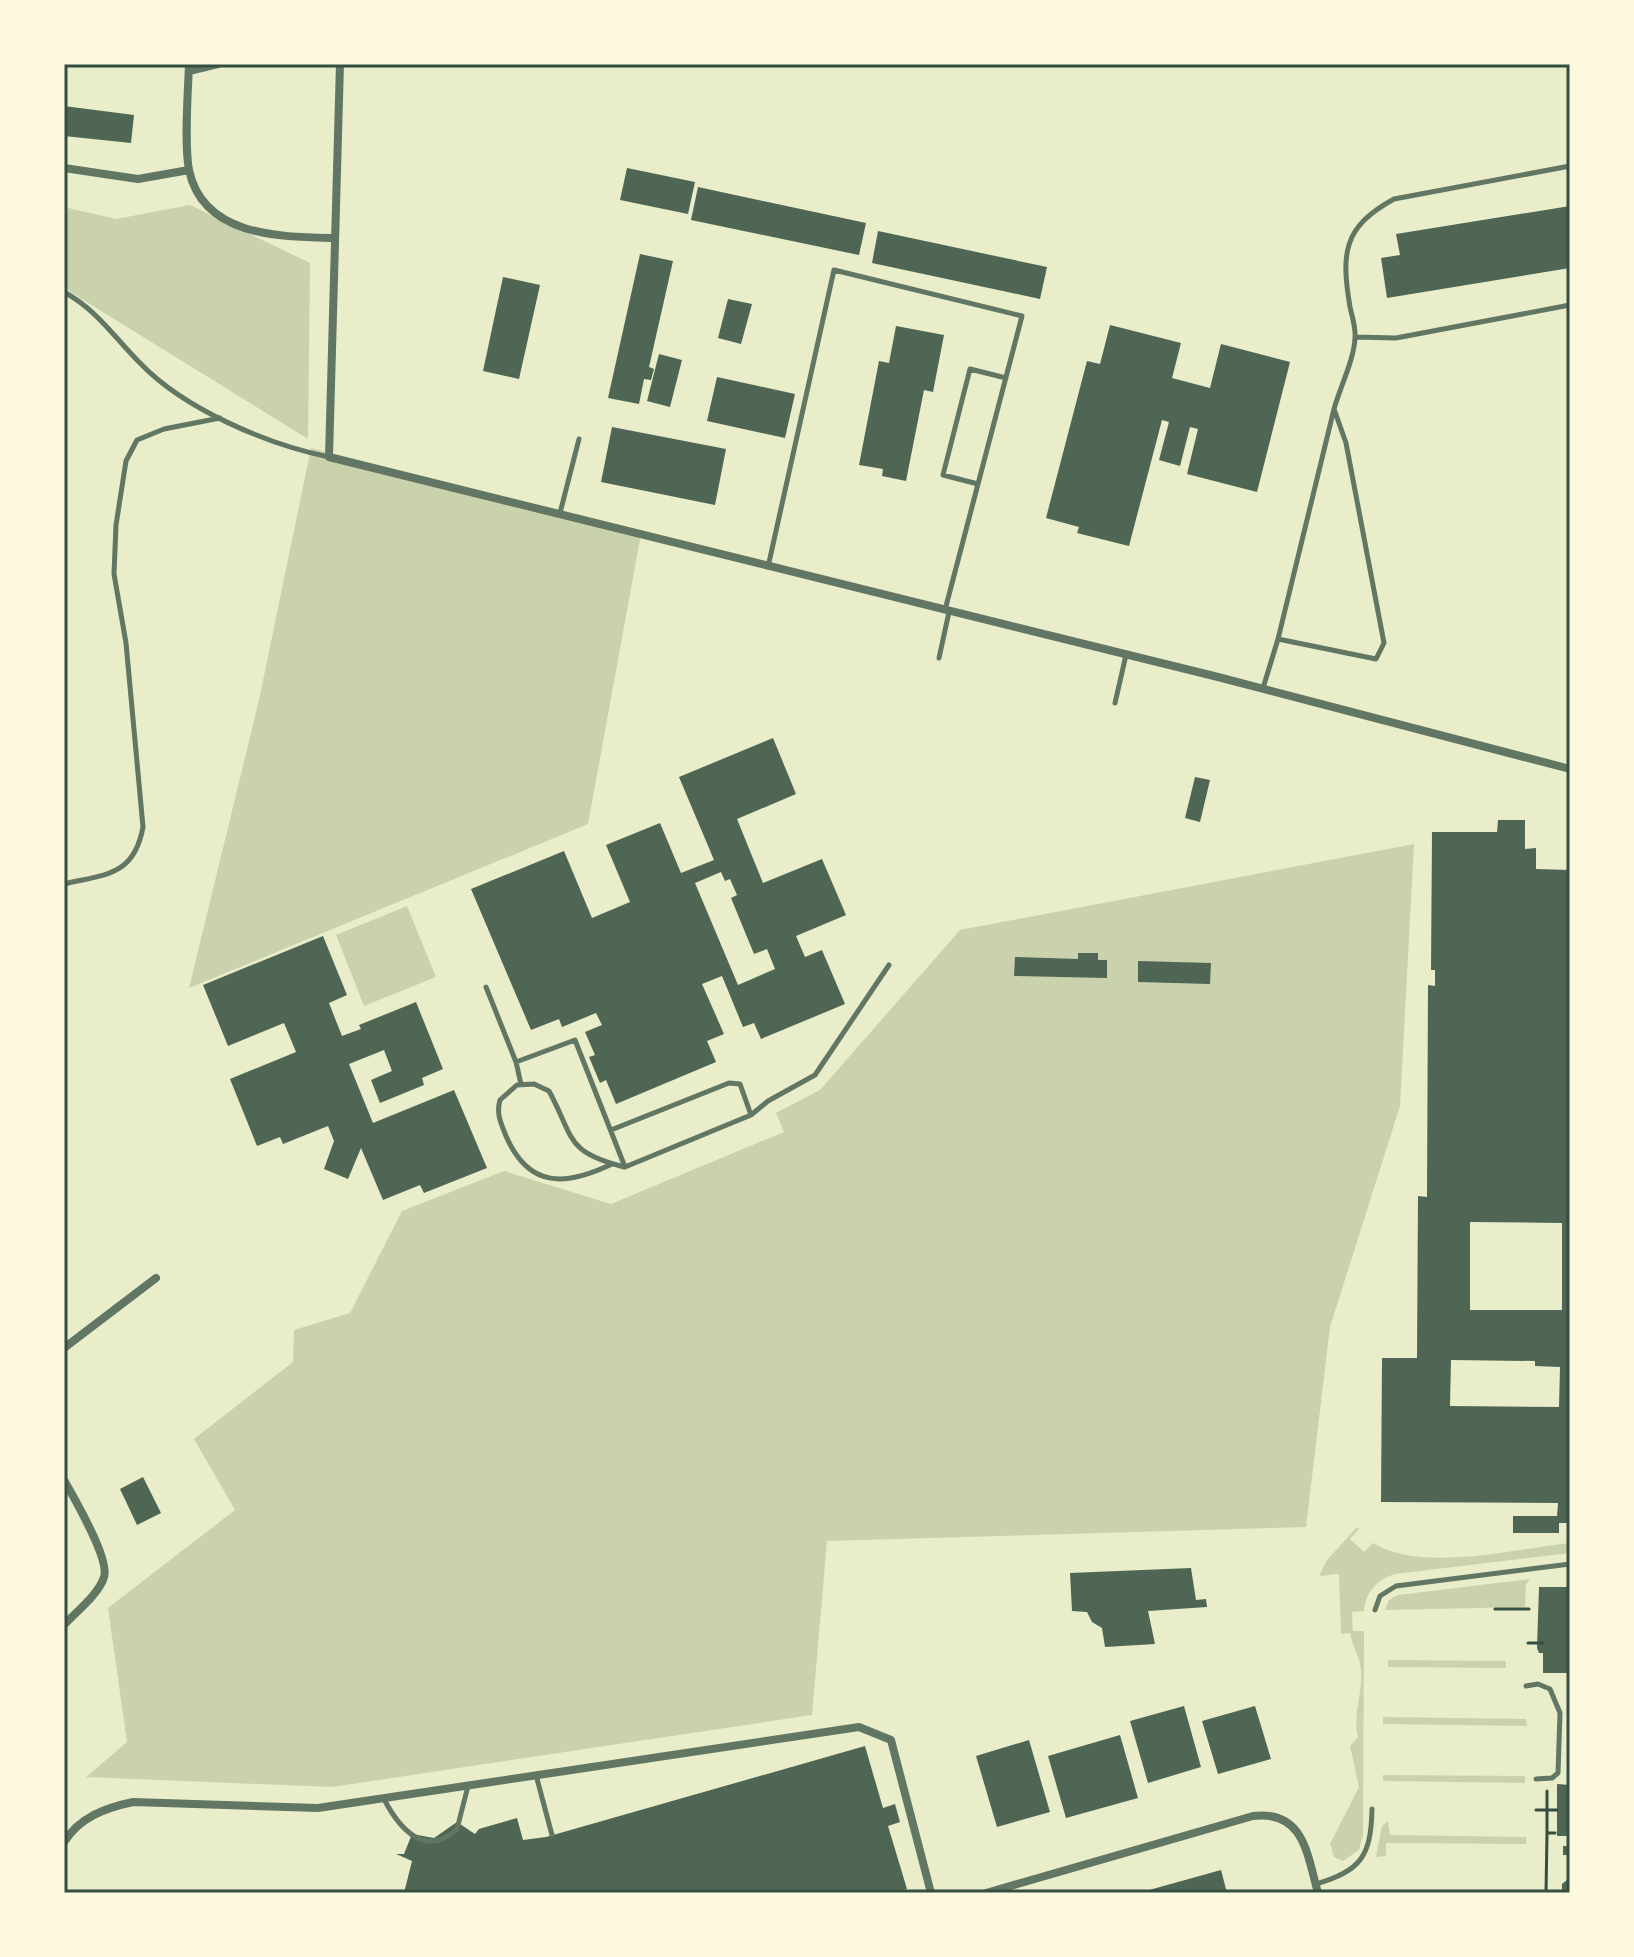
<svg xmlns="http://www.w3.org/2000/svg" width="1634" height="1957" viewBox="0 0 1634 1957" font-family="Inter,sans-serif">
	<rect width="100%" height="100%" fill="#e9edc9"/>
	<!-- green -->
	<path fill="#cad2ad" d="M 190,205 L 310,263 L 308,439 L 64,288 L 64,207 L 116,219 Z
		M 311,448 L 641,534 L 588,824 L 189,988 L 259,700 Z
		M 1414,844 L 1400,1106 L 1330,1327 L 1306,1527 L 827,1541 L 812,1715 L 332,1787 L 86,1777 L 127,1742 L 108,1608 L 235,1510 L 194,1439 L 293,1362 L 294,1330 L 350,1313 L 402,1211 L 504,1171 L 611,1204 L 784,1132 L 776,1113 L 820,1090 L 960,930 Z
		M 407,906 L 436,977 L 364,1006 L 336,935 Z
		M 1357,1527 L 1359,1529 L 1350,1539 L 1364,1552 L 1373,1543 C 1422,1573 1514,1549 1570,1543 L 1570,1553 L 1395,1574 C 1376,1580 1366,1592 1364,1611 L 1352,1612 L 1353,1631 L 1364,1631 L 1363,1835 L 1359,1850 L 1343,1861 L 1334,1857 L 1330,1844 L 1359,1787 L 1350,1746 L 1358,1737 C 1352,1713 1365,1690 1360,1663 C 1358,1654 1352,1645 1350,1633 L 1341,1634 L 1339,1574 L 1319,1576 L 1327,1560 Z
		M 1530,1579 L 1526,1584 L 1525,1607 L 1385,1610 L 1389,1600 L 1398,1595 Z
		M 1388,1660 L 1506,1661 L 1506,1668 L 1388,1667 Z
		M 1383,1717 L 1526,1719 L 1527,1726 L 1383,1724 Z
		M 1383,1775 L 1525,1776 L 1525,1783 L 1383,1781 Z
		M 1388,1821 L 1390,1835 L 1526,1837 L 1526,1844 L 1386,1843 L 1386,1856 L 1376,1857 L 1382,1826 Z"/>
	<!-- building -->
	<path fill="#4f6655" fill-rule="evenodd" d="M 64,106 L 134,115 L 131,143 L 64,136 Z
		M 627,168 L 695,182 L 688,214 L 620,200 Z
		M 698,187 L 866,223 L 859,255 L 691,220 Z
		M 1570,206 L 1570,268 L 1387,298 L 1381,258 L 1400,255 L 1396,234 Z
		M 878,231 L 1047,267 L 1040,299 L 872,263 Z
		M 640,254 L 673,261 L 649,367 L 654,369 L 651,380 L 644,379 L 639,404 L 608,398 Z
		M 503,277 L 540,285 L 519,379 L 483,371 Z
		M 728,299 L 752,304 L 741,344 L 718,338 Z
		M 1110,325 L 1181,343 L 1172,378 L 1210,388 L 1221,344 L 1290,362 L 1257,492 L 1187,474 L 1198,429 L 1190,427 L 1180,466 L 1159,460 L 1169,422 L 1162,420 L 1129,546 L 1077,533 L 1079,527 L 1046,518 L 1087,361 L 1100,364 Z
		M 896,326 L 944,335 L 933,392 L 924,390 L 906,481 L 882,476 L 883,469 L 859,465 L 879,361 L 889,363 Z
		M 659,354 L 682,360 L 670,407 L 647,401 Z
		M 717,377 L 795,394 L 785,438 L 707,421 Z
		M 612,427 L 726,449 L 715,505 L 601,482 Z
		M 773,738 L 796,794 L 737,819 L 763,883 L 822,859 L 846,915 L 796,936 L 805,957 L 822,950 L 845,1004 L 761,1039 L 754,1023 L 743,1027 L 722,976 L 702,984 L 724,1034 L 707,1041 L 716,1062 L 616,1104 L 606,1080 L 600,1083 L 589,1057 L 595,1055 L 585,1032 L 602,1025 L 596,1013 L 562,1027 L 559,1019 L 531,1030 L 471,889 L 564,851 L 592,918 L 630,902 L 606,845 L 660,823 L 681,873 L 714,860 L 679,777 ZM 721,872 L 725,881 L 730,879 L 737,895 L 731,898 L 754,954 L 767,949 L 775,969 L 738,985 L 695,883 Z
		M 1195,777 L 1210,780 L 1200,822 L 1185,818 Z
		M 1498,820 L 1525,820 L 1525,849 L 1536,848 L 1536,869 L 1570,870 L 1570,1523 L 1559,1523 L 1559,1533 L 1513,1533 L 1513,1516 L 1557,1516 L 1558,1503 L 1381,1502 L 1382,1358 L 1417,1358 L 1418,1196 L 1427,1197 L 1428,985 L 1435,986 L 1435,970 L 1431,970 L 1432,832 L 1497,832 ZM 1470,1222 L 1562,1223 L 1562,1310 L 1470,1310 ZM 1451,1360 L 1535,1361 L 1535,1366 L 1560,1367 L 1559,1407 L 1450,1406 Z
		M 323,936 L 347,995 L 329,1003 L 342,1036 L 361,1029 L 359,1025 L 416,1002 L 443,1069 L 422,1078 L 424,1085 L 380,1103 L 371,1080 L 392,1071 L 384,1050 L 349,1064 L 373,1123 L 454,1090 L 487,1168 L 424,1193 L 420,1185 L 383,1200 L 361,1148 L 348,1179 L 324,1169 L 334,1141 L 328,1126 L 283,1144 L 280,1137 L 257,1146 L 230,1079 L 296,1052 L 284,1023 L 228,1046 L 203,985 Z
		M 1078,953 L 1098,953 L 1098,960 L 1107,960 L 1107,978 L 1014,976 L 1015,957 L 1078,959 Z
		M 1138,961 L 1211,963 L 1210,984 L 1138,982 Z
		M 143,1477 L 161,1513 L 137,1525 L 120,1489 Z
		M 1191,1568 L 1196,1600 L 1206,1599 L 1207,1607 L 1148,1611 L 1155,1644 L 1105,1647 L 1102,1628 L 1092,1622 L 1087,1612 L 1072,1611 L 1070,1573 Z
		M 1539,1587 L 1570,1587 L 1570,1673 L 1543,1673 L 1543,1653 L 1539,1653 L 1537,1648 Z
		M 1184,1706 L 1201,1767 L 1148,1783 L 1130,1721 Z
		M 1255,1706 L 1271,1759 L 1218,1774 L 1202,1721 Z
		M 1120,1735 L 1138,1798 L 1066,1818 L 1048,1756 Z
		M 1029,1740 L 1050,1812 L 997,1827 L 976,1756 Z
		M 865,1746 L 883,1808 L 895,1804 L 900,1822 L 888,1826 L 907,1889 L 891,1893 L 404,1893 L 412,1861 L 396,1854 L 404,1854 L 412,1834 L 434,1838 L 457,1822 L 475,1834 L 479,1829 L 517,1818 L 523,1840 L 546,1837 Z
		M 1557,1784 L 1570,1785 L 1570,1836 L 1557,1836 Z
		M 1563,1846 L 1570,1846 L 1570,1893 L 1562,1893 L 1562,1884 L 1567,1880 L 1567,1855 L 1563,1855 Z
		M 1221,1870 L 1227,1893 L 1142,1893 L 1142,1892 Z"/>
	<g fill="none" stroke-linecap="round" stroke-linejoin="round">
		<!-- path -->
		<path stroke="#344e41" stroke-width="3" d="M 1495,1609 L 1529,1609
			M 1528,1643 L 1543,1643
			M 1547,1791 L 1547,1833 L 1555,1833
			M 1536,1810 L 1557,1810
			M 1538,1893 L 1546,1893 L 1547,1833"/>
		<!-- service -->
		<path stroke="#617663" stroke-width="5" d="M 64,292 C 97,310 114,337 140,363 C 184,409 266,444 329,457
			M 1355,337 L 1396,338 L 1570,305
			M 1334,409 L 1346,443 L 1384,643 L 1376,659 L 1278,639 L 1334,409 C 1340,387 1354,360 1355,338 C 1356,328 1352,316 1350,307 C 1341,253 1343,227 1394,199 L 1570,166
			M 978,484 L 943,475 L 970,369 L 1006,378
			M 560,513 L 579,439
			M 768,567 L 834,270 L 1022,316 L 945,610
			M 939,658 L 949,612
			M 1263,688 L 1278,639
			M 1115,703 L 1126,655
			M 64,884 C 106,874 134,876 143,827 L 126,643 L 114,574 L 116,525 L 126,461 L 137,440 L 164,429 L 220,418
			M 486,987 L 516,1062 L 521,1084
			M 516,1062 L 575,1040 L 625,1167 L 751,1115 L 768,1101 L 815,1075 L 889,965
			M 611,1130 L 729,1083 L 740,1084 L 751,1115
			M 612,1164 C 566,1186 529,1189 506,1136 C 501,1123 496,1114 500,1100 L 517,1085 L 534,1084 L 549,1091 C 575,1139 565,1152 624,1167
			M 1375,1610 L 1380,1596 L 1396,1586 L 1570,1564
			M 1526,1686 L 1538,1684 L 1550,1689 L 1560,1713 L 1558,1773 L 1552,1778 L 1536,1779
			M 536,1775 L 552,1835
			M 384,1799 C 399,1828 425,1859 457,1829 L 468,1786
			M 1316,1884 C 1361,1871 1371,1856 1372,1809"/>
		<!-- minor -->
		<path stroke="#617663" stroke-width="8" d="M 189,64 C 188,92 184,144 189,170 C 203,237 281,237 334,238
			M 340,64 L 329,457 L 1218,677 L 1570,769
			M 189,71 L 218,64
			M 64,168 L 138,179 L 189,170
			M 64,1348 L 156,1278
			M 64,1480 C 74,1498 110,1559 104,1577 C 99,1594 76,1612 64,1625
			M 64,1842 C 80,1817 105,1808 133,1802 L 318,1808 L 859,1727 L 891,1740 L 931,1893
			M 986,1893 L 1253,1816 C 1304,1810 1307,1854 1318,1893"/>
	</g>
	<!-- border -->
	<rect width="1634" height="1957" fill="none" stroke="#fefae0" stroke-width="132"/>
	<rect x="66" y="66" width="1502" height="1825" fill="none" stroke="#344e41" stroke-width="3"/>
</svg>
